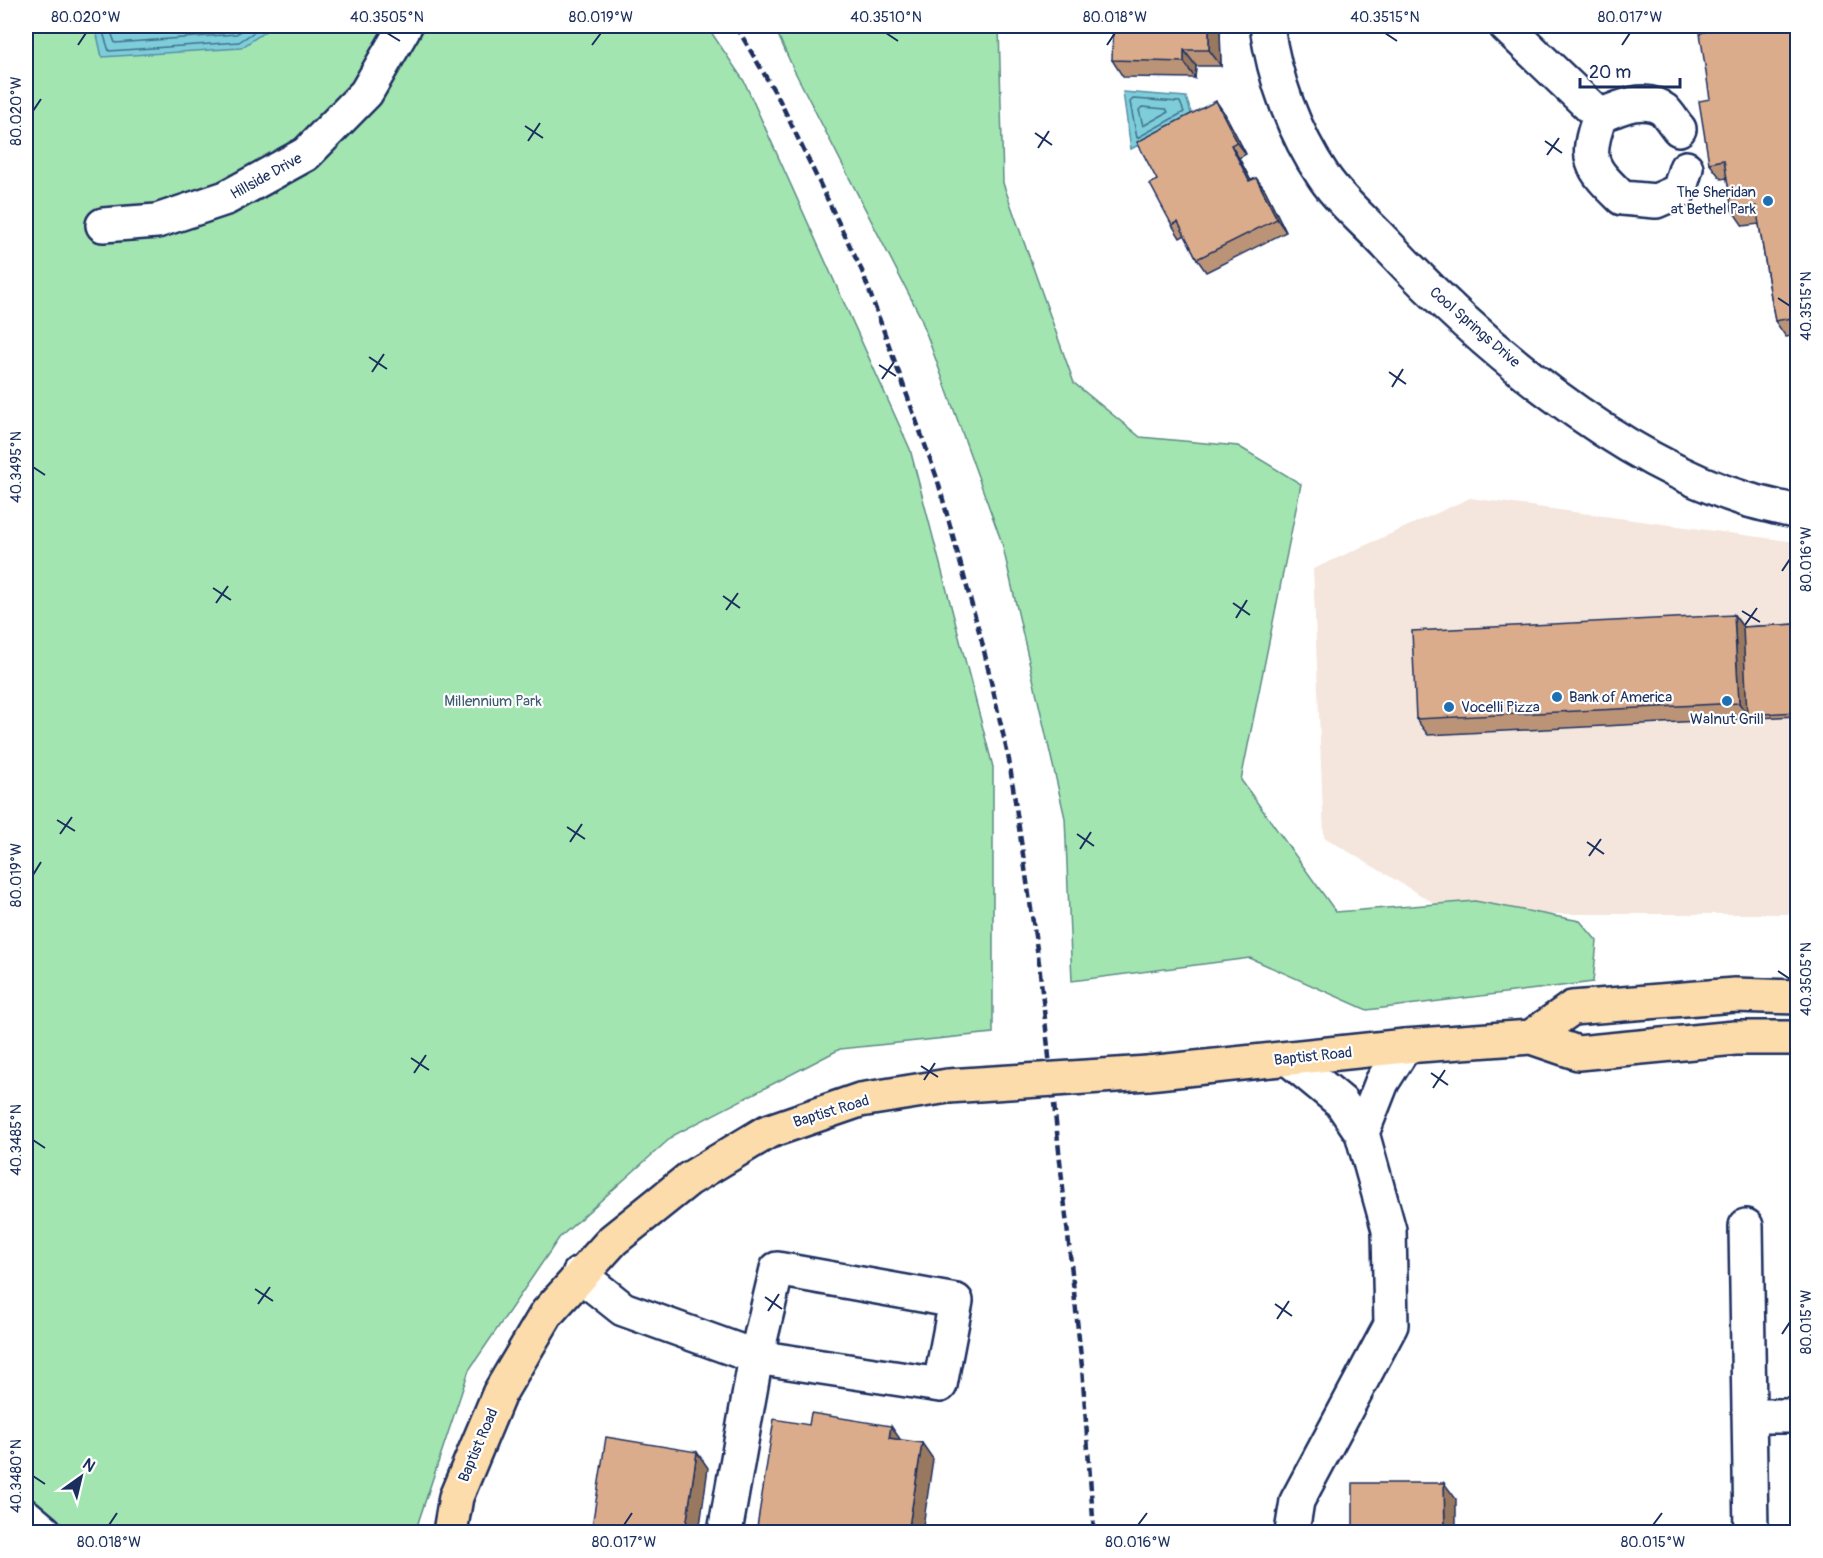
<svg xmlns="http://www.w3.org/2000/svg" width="1823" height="1558" viewBox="0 0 1823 1558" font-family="Pangolin,sans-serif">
	<rect width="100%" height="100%" fill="#fff"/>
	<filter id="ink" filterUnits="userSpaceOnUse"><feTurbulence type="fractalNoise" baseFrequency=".0167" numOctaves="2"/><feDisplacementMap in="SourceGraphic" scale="12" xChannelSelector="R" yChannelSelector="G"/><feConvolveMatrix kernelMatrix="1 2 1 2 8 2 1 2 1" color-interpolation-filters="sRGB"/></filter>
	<g filter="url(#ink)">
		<!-- built -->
		<path fill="#f4e6dc" d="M 1470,498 L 1797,542 L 1797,914 L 1452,914 L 1324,837 L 1313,569 Z"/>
		<!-- green -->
		<path fill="#a2e5b0" stroke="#5e8a87" stroke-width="1.5" d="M 26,26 L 707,26 L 744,81 L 910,449 L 993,767 L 993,1033 L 840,1049 L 674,1135 L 559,1238 L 469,1370 L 415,1532 L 26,1532 Z
			M 774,26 L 999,26 L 1003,183 L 1074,383 L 1140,437 L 1238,446 L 1301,484 L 1241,780 L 1336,912 L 1475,901 L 1580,921 L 1597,941 L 1593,982 L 1367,1010 L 1250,958 L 1072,981 L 1065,818 L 1002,543 L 920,316 L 793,68 Z"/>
		<!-- water -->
		<path fill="#7eced9" stroke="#568ea8" stroke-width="1.5" d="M 95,26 L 273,26 L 241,48 L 102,57 Z
			M 1123,92 L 1186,97 L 1192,116 L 1131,149 Z"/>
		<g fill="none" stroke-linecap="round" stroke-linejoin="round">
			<!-- shore -->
			<path stroke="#436f8f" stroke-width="1.5" d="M 101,26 L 109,51 L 239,42 L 263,26
				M 109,26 L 115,43 L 236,34 L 250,26
				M 118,26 L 122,33 L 233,26
				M 1133,99 L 1180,102 L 1184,112 L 1137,138 L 1130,102 Z
				M 1142,107 L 1166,109 L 1168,112 L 1143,126 L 1139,110 Z"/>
			<!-- minor casing -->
			<g stroke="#1b2f5e" stroke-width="38">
				<path id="minor" d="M 1267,26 C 1274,78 1294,133 1324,177 C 1341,202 1368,224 1389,247 C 1480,344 1616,459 1745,499 C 1762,504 1780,508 1798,512
					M 1506,26 L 1600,116 C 1618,108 1645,95 1664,110 C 1669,115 1674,123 1679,129
					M 1600,116 C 1584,160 1590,167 1622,198 L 1656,201 L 1679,191 L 1686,168
					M 103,225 L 157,221 L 226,198 L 306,154 L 366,93 L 405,26
					M 1289,1059 L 1341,1102 L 1362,1133 L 1389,1230 L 1391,1325 L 1297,1501 L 1292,1532
					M 1362,1133 L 1382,1082 L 1405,1046
					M 1746,1226 L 1751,1532
					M 579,1274 L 623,1309 L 756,1357 L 940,1385 L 956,1301 L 777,1269 L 756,1357 L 725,1532
					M 1749,1416 L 1798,1416
					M 26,1516 L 45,1532"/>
			</g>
			<!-- major casing -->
			<g stroke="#1b2f5e" stroke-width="38">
				<path id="major" d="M 1531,1037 L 1572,1008 L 1735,995 L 1798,997
					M 1148,1073 L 1405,1046 L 1531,1037 L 1578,1053 L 1735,1038 L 1798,1038
					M 450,1532 L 456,1497 L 499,1394 L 547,1313 L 613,1240 L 689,1179 L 767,1132 L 860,1100 L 948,1086"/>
			</g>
			<!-- minor -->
			<use href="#minor" stroke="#fff" stroke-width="33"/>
			<!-- major -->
			<use href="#major" stroke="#fddcac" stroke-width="33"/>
			<!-- rail -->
			<path stroke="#1b2f5e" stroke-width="4.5" stroke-dasharray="9 4.5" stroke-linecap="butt" d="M 736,26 L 779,99 L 862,271 L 937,478 L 982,642 L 1009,760 L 1039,963 L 1082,1367 L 1094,1532"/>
			<!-- major-bridge casing -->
			<g stroke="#1b2f5e" stroke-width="38" stroke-linecap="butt">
				<path id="major-bridge" d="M 948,1086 L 1148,1073"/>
			</g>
			<!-- major-bridge -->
			<use href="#major-bridge" stroke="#fddcac" stroke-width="33"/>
		</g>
		<!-- wall -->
		<path fill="#bb9478" stroke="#1b2f5e" stroke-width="1.5" d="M 1797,26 L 1797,335 L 1786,337 L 1775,321 L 1759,224 L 1743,226 L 1732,210 L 1727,178 L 1721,179 L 1709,163 L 1713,30 Z
			M 1220,31 L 1221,66 L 1196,66 L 1195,78 L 1123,77 L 1112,60 Z
			M 1225,114 L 1246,154 L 1239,158 L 1251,181 L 1256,178 L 1265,190 L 1286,232 L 1206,272 L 1197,259 L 1185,235 L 1180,238 L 1172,225 L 1157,180 Z
			M 1734,615 L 1743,627 L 1797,624 L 1797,716 L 1428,735 L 1416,719 Z"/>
		<!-- shaded-wall -->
		<path fill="#997861" stroke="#1b2f5e" stroke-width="1.5" d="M 1209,26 L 1216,26 L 1220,31 L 1221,66 L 1209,50 Z
			M 1184,50 L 1196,66 L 1195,78 L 1184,62 Z
			M 1216,101 L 1225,114 L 1246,154 L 1237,142 Z
			M 1231,145 L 1239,158 L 1258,194 L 1249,181 Z
			M 1256,178 L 1265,190 L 1286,232 L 1277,219 Z
			M 1734,615 L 1746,631 L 1747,715 L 1739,703 Z
			M 891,1426 L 902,1442 L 889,1438 Z
			M 922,1443 L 933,1459 L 922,1533 L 908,1533 Z
			M 697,1452 L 708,1468 L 699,1533 L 685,1533 Z
			M 1444,1483 L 1456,1499 L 1456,1533 L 1445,1533 Z"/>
		<!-- building -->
		<path fill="#daac8b" stroke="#1b2f5e" stroke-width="1.5" d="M 1113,26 L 1209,26 L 1209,50 L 1184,50 L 1184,62 L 1112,60 Z
			M 1712,26 L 1797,26 L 1797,317 L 1775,321 L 1756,206 L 1732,210 L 1724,160 L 1709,163 L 1699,101 L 1710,99 L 1700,33 L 1713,30 Z
			M 1216,101 L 1237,142 L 1231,145 L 1249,181 L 1256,178 L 1277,219 L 1197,259 L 1178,222 L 1172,225 L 1150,184 L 1157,180 L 1137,142 Z
			M 1734,615 L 1739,703 L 1416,719 L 1412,631 Z
			M 1797,624 L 1797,712 L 1747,715 L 1743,627 Z
			M 811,1413 L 891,1426 L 889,1438 L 922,1443 L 908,1533 L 756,1533 L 774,1419 L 809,1425 Z
			M 606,1437 L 697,1452 L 685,1533 L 591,1533 Z
			M 1353,1483 L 1444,1483 L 1445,1533 L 1353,1533 Z"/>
	</g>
	<!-- ticks -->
	<path fill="none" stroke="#1b2f5e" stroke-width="2" d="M 387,33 L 400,41M 886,33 L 898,41M 1385,33 L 1397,41M 78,45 L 86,33M 592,45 L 601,33M 1107,45 L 1115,33M 1622,45 L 1630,33M 33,111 L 41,99M 525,126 L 543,138M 1035,133 L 1052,145M 528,141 L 540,123M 1545,141 L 1562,153M 1038,148 L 1049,131M 1547,155 L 1559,138M 1778,298 L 1790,306M 369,357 L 387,369M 879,365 L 896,376M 372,372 L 384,354M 1389,372 L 1406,384M 882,379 L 894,362M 1392,387 L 1403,369M 33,467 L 45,475M 1782,571 L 1790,559M 213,588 L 231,600M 723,596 L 740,608M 216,603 L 228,586M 1233,603 L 1250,615M 726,610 L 738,593M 1742,611 L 1760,622M 1236,618 L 1247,600M 1745,625 L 1757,608M 57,820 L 75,831M 567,827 L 585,839M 60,834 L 72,817M 1077,834 L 1094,846M 570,842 L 582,824M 1587,842 L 1604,854M 1080,849 L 1091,832M 1589,856 L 1601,839M 33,875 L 41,862M 1778,971 L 1790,979M 411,1058 L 429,1070M 921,1066 L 938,1077M 414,1073 L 426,1055M 1431,1073 L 1448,1085M 924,1080 L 935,1063M 1433,1088 L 1445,1070M 33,1140 L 45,1148M 255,1289 L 273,1301M 765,1297 L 782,1309M 258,1304 L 270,1287M 1275,1304 L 1292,1316M 768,1311 L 779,1294M 1277,1319 L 1289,1301M 1782,1334 L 1790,1322M 33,1476 L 45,1484M 109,1525 L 117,1513M 624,1525 L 632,1513M 1138,1525 L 1147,1513M 1653,1525 L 1662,1513"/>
	<!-- markers -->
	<g fill="#1f6fb2" stroke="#fff" stroke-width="2">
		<circle cx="1768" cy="201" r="6"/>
		<circle cx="1557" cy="697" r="6"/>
		<circle cx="1727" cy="701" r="6"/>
		<circle cx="1449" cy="707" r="6"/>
	</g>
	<g text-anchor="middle" stroke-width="4.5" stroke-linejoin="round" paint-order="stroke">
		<!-- street labels -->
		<g font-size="15" fill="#1b2f5e" stroke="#fff">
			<text transform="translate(266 176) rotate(-29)" y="5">Hillside Drive</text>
			<text transform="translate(1475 327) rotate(41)" y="5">Cool Springs Drive</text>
			<text transform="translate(1313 1056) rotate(-6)" y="5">Baptist Road</text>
			<text transform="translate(831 1111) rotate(-17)" y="5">Baptist Road</text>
			<text transform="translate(478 1445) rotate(-67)" y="5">Baptist Road</text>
		</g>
		<!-- poi labels -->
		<g font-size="15" fill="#1b2f5e" stroke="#fff" text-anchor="start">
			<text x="1756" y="197" text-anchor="end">The Sheridan<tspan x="1756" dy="17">at Bethel Park</tspan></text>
			<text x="1569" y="702">Bank of America</text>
			<text x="1461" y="712">Vocelli Pizza</text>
			<text x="1727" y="724" text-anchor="middle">Walnut Grill</text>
		</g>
		<!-- park labels -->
		<g font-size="15" fill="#3d5c72" stroke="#fff">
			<text x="493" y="706">Millennium Park</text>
		</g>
	</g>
	<!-- margin -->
	<rect width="1823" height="1558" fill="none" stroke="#fff" stroke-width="66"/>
	<!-- north arrow -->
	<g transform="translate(81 1477) rotate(34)" stroke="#ffffff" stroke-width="4.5" paint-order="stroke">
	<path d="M0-4.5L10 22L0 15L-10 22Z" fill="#1b2f5e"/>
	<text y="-9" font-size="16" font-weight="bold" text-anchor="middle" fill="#1b2f5e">N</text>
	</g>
	<!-- scale -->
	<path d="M1580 78v9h100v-9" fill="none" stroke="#1b2f5e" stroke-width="3"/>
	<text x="1589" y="78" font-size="18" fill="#1b2f5e" stroke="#ffffff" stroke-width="4.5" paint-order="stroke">20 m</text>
	<rect x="33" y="33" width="1757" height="1492" fill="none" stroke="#1b2f5e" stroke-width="2"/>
	<g font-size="15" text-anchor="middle" fill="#1b2f5e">
		<text x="86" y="22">80.020°W</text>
		<text x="387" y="22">40.3505°N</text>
		<text x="601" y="22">80.019°W</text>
		<text x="886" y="22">40.3510°N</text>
		<text x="1115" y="22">80.018°W</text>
		<text x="1385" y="22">40.3515°N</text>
		<text x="1630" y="22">80.017°W</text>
		<text transform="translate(16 111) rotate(-90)" y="5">80.020°W</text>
		<text transform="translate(1806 306) rotate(-90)" y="5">40.3515°N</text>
		<text transform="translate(16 467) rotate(-90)" y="5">40.3495°N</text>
		<text transform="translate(1806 559) rotate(-90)" y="5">80.016°W</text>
		<text transform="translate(16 875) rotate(-90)" y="5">80.019°W</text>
		<text transform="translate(1806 979) rotate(-90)" y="5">40.3505°N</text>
		<text transform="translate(16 1140) rotate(-90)" y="5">40.3485°N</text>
		<text transform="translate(1806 1322) rotate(-90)" y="5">80.015°W</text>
		<text transform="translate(16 1476) rotate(-90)" y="5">40.3480°N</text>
		<text x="109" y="1547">80.018°W</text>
		<text x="624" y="1547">80.017°W</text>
		<text x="1138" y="1547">80.016°W</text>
		<text x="1653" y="1547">80.015°W</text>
	</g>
</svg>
